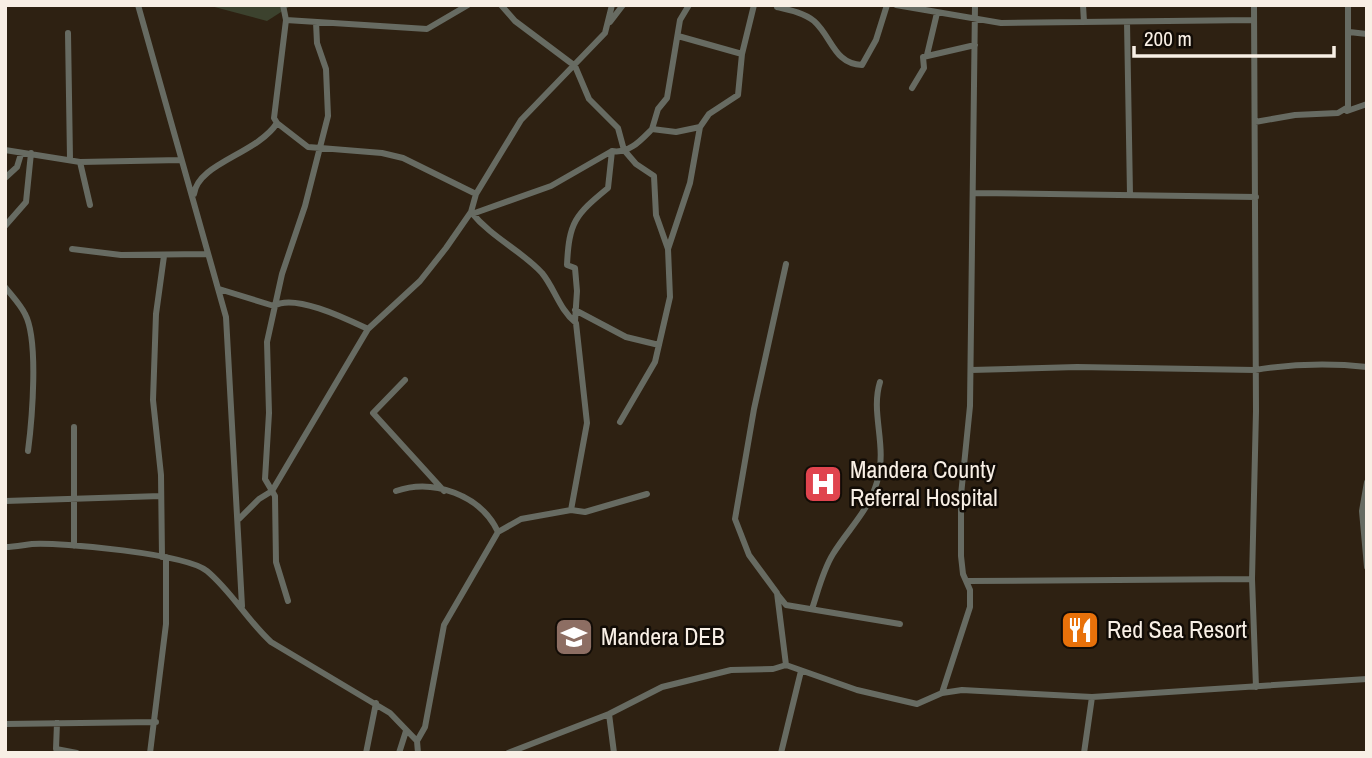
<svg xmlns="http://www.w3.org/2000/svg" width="1372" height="758" viewBox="0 0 1372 758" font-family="'Archivo Narrow',sans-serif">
	<rect width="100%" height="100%" fill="#2e2112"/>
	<!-- green -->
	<path fill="#3c422e" d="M 207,5 L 292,5 L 267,21 Z"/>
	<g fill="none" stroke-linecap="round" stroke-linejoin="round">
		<!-- street -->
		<path stroke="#676b62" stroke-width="6" d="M 138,5 L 226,317 L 242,606
			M 283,5 L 286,20 L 274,118 L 277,123 L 308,147 L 382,153 L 403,158 L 476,194
			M 501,5 L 515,21 L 575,66 L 589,99 L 618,128 L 624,150 L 636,164 L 654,176 L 656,215 L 668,249 L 670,297 L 655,362 L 620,422
			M 896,5 L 1001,23 L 1254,20
			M 1083,5 L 1084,22
			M 1254,5 L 1256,411 L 1252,579 L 1256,687
			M 777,7 C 790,10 804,13 814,21 C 832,37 834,64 862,65 L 876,40 L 887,5
			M 286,20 L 427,29 L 468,5
			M 610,22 L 623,5
			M 1127,22 L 1130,195
			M 1349,32 L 1367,34
			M 68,33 L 70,159
			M 678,36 L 742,54
			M 927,55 L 937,13
			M 912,88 L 924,68 L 923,57 L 975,45
			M 1347,111 L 1367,104
			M 1255,122 L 1295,115 L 1338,113 L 1348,107 L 1348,5
			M 652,129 L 658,109 L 667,98 L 680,20 L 689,5
			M 5,150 L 80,162 L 181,160
			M 80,162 L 90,205
			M 5,178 L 17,167 L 21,154
			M 975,193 L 1256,197
			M 194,194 C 198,163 257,154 277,123
			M 471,212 C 492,238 522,251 542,273 C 555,289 559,309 576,323 L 587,423 L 571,510
			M 472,214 L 551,186 L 612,151 C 629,154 641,140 652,129 L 676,132 L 700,127 L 709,114 L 738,95 L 742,54 L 754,5
			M 5,226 L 26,202 L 31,153
			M 72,249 L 121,255 L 206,254
			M 668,249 L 690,183 L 700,127
			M 786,264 L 754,409 L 735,519 L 749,555 L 777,593 L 786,665
			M 5,287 C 12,296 20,304 25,314 C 39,340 32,420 28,451
			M 219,289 L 274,306 C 294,293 347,319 368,329
			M 575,310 L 626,337 L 659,345
			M 575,321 L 577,291 L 575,268 L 567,265 C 569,222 575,215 608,188 L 612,151
			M 971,370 L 1077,367 L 1255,370 C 1292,364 1330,363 1367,367
			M 405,380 L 373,413 L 444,491
			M 1367,482 L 1362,511 L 1367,567
			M 396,491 C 433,478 481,495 498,532
			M 5,501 L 161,496
			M 239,519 L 259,499 L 272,491 L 368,329 L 420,281 L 446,248 L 471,212 L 476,194 L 521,120 L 605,33 L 612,5
			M 74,546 L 74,427
			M 5,547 C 15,547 23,545 32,544 C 61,542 187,554 207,571 C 232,592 247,620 271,642 L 390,713 L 417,741 L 418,753
			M 162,557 L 161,475 L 153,400 L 156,314 L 164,256
			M 968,581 L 1252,579
			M 778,595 L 786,605 L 900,624
			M 288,601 L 276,562 L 275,496 L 265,479 L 269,413 L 267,342 L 282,274 L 305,206 L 328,116 L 326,69 L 317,43 L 316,22
			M 812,609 C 818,591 823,570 833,554 C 849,528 868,512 877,482 C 888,445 870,414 880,382
			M 942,693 L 970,607 L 970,590 L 963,574 L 961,556 L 961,495 L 970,406 L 975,5
			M 609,714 L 614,753
			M 57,723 L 56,749 L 77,753
			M 5,724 L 156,722
			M 417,741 L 425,727 L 444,625 L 498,532 L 521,519 L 571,510 L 585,512 L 647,494
			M 150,753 L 166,624 L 166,557
			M 366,753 L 376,703
			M 399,753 L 406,731
			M 508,753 L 609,714 L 662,687 L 731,670 L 773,669 L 786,665 L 857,690 L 917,704 L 942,693 L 962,690 L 1092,697 L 1367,679
			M 781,753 L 801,671
			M 1084,753 L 1092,697"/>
	</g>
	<!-- icons -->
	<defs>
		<g id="hospital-square" transform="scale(2.0125)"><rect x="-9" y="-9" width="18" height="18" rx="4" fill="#e0444e" stroke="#120c06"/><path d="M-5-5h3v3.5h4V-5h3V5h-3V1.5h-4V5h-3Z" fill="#fff"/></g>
		<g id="restaurant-square" transform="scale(2.0125)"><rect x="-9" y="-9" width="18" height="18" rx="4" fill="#e8710a" stroke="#120c06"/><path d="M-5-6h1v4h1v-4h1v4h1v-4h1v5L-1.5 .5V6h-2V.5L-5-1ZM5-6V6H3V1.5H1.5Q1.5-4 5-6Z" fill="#fff"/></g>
		<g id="school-square" transform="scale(2.0125)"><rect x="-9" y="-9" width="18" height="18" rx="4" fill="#8d6e63" stroke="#120c06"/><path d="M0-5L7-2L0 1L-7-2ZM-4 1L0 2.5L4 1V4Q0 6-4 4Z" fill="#fff"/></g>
	</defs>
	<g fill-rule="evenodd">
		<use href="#hospital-square" x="823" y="484"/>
		<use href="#restaurant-square" x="1080" y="630"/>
		<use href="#school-square" x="574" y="637"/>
	</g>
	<g text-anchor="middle" stroke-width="5" stroke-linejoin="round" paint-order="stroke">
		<!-- poi labels -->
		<g font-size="24" fill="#f8efe5" stroke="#120c06" text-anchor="start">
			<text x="850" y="478">Mandera County<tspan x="850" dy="28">Referral Hospital</tspan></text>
			<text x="1107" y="638">Red Sea Resort</text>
			<text x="601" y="645">Mandera DEB</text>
		</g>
	</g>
	<!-- border -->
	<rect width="1372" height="758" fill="none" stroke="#f8efe5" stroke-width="14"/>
	<!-- scale -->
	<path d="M1134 46v10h200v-10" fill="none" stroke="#f8efe5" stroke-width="3.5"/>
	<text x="1144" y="46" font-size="21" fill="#f8efe5" stroke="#120c06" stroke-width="5" paint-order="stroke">200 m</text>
</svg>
